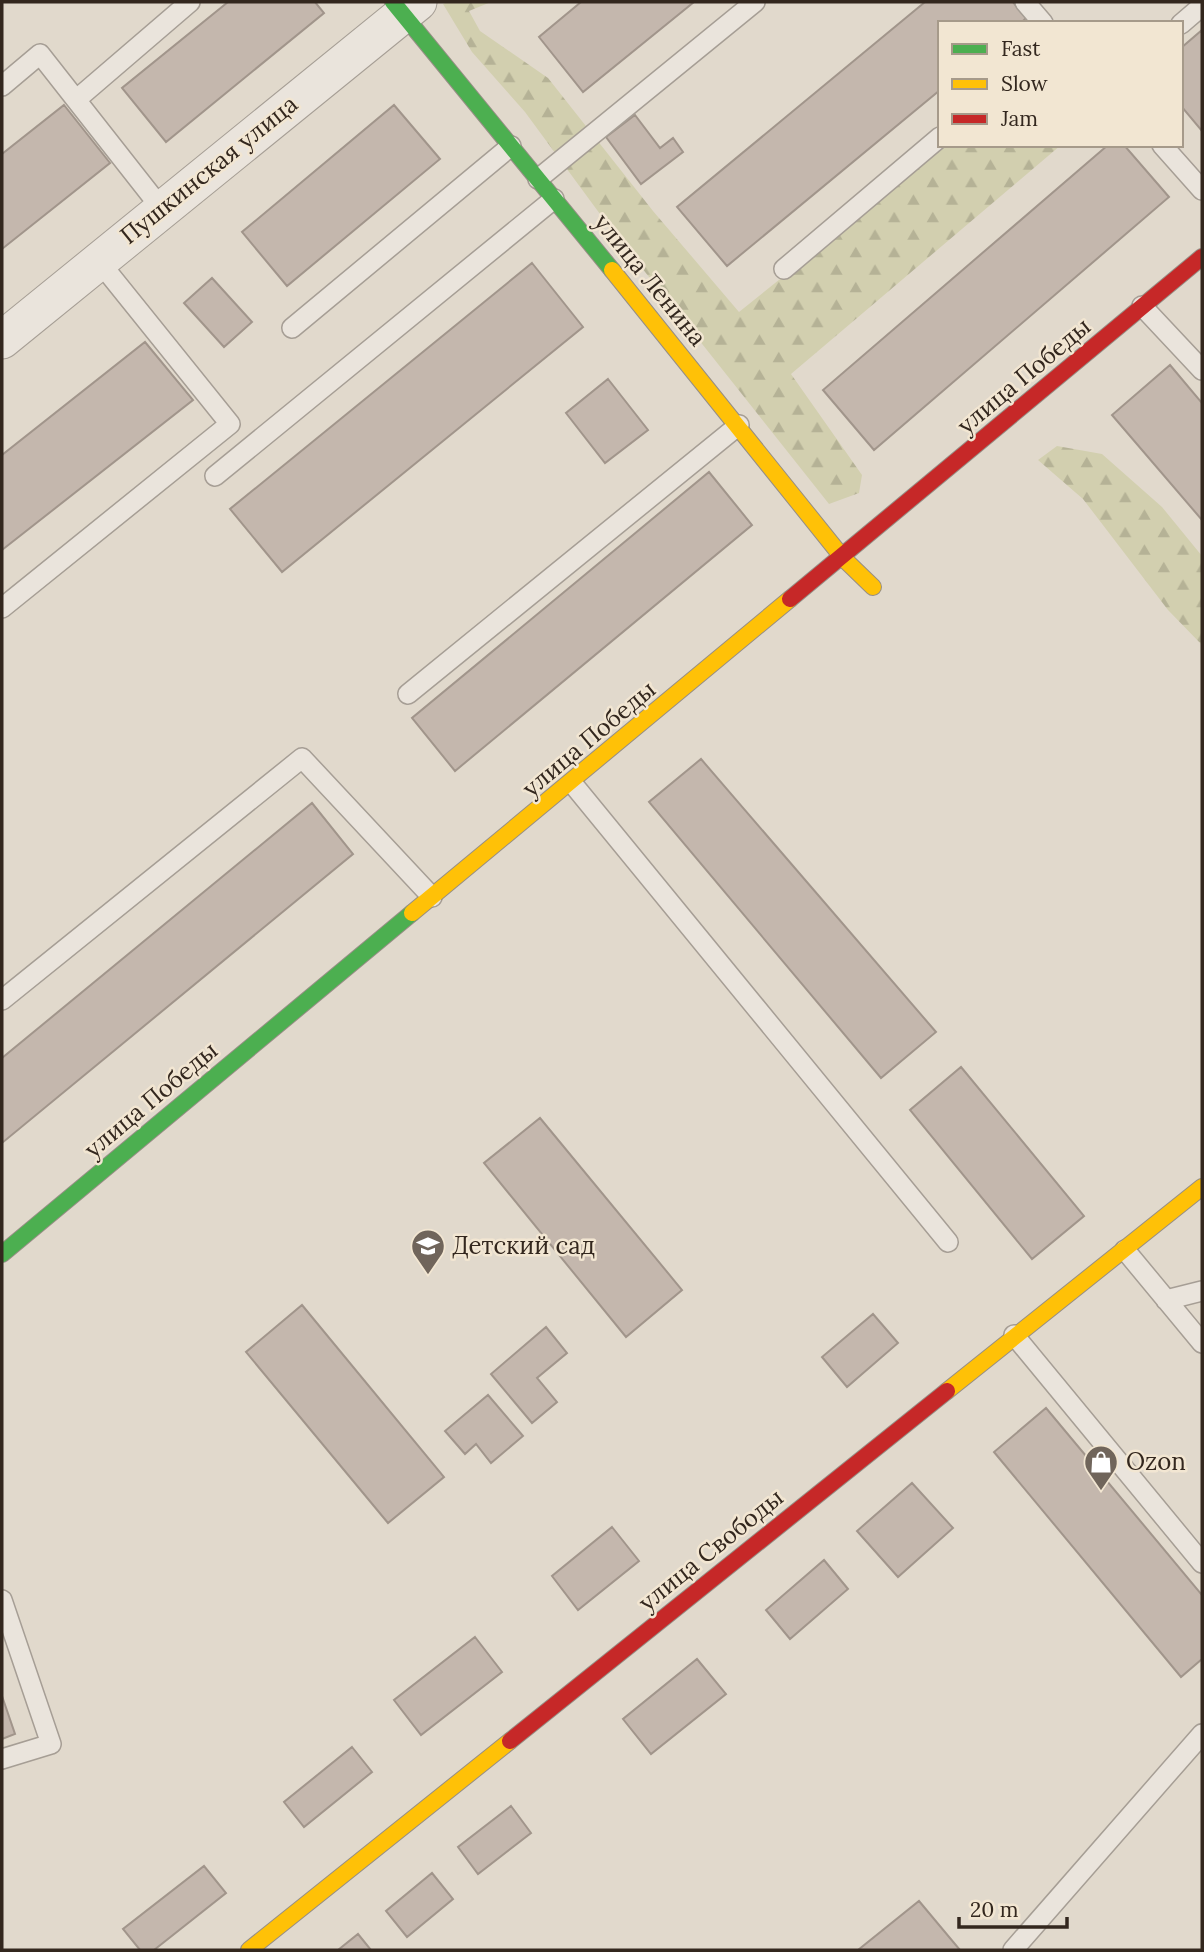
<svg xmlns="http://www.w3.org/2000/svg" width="1204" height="1952" viewBox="0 0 1204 1952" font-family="Lora,serif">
	<defs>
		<pattern id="forest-firs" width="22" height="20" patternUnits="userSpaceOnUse" patternTransform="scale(1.75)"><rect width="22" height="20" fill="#d2cfaf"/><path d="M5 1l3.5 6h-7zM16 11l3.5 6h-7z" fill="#b5b296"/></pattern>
	</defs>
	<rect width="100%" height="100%" fill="#e1d9cc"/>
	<!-- forest -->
	<path fill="url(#forest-firs)" d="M 448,2 L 491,2 L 469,11 L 480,31 L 548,78 L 653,211 L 739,312 L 947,145 L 1061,145 L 791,374 L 862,475 L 859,493 L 829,504 L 611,229 L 525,112 L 472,52 L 443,4 Z
		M 1057,446 L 1102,454 L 1162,507 L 1202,556 L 1202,645 L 1168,610 L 1083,499 L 1038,460 Z"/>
	<!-- building -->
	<path fill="#c4b7ad" stroke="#a1958b" stroke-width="2" d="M 228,2 L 315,2 L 324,13 L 166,142 L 122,88 Z
		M 581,2 L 694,2 L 583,92 L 539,37 Z
		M 925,2 L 1013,2 L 1026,18 L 1021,23 L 940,23 L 940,90 L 727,266 L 677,207 Z
		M 1202,30 L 1202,131 L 1181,106 L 1181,48 Z
		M 64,105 L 110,163 L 2,249 L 2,154 Z
		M 394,105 L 440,159 L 287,286 L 242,232 Z
		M 635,115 L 660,148 L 673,138 L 683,152 L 641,184 L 606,137 Z
		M 1108,145 L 1124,145 L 1169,197 L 874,450 L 823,390 Z
		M 532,263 L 583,327 L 282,572 L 230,509 Z
		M 212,278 L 252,322 L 224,347 L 184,303 Z
		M 145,342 L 193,400 L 2,550 L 2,455 Z
		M 1170,365 L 1202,403 L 1202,520 L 1112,415 Z
		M 608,379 L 648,430 L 605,463 L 566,413 Z
		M 709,472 L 752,525 L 455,771 L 412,718 Z
		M 701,759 L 936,1032 L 881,1078 L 649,802 Z
		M 312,803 L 353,854 L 2,1143 L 2,1058 Z
		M 961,1067 L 1084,1216 L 1032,1259 L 910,1110 Z
		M 540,1118 L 682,1290 L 626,1337 L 484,1163 Z
		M 302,1305 L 444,1477 L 388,1523 L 246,1352 Z
		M 873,1314 L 898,1343 L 847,1387 L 822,1357 Z
		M 546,1327 L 567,1353 L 537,1378 L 557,1402 L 532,1423 L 491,1374 Z
		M 488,1395 L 523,1436 L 491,1463 L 476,1444 L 465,1454 L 445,1431 Z
		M 1046,1408 L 1202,1595 L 1202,1659 L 1181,1677 L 994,1452 Z
		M 912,1483 L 953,1528 L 898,1577 L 857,1531 Z
		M 612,1527 L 639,1561 L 578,1610 L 552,1576 Z
		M 824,1560 L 848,1589 L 790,1639 L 766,1610 Z
		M 475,1637 L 502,1672 L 421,1735 L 394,1700 Z
		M 697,1659 L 726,1694 L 651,1754 L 623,1719 Z
		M 2,1696 L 15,1734 L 2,1739 Z
		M 352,1747 L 372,1772 L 304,1827 L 284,1802 Z
		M 511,1806 L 531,1833 L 478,1874 L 458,1847 Z
		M 204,1866 L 226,1893 L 154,1950 L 140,1950 L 123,1929 Z
		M 432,1873 L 453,1899 L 407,1937 L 386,1911 Z
		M 919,1901 L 960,1950 L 858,1950 Z
		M 358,1934 L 371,1950 L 338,1950 Z"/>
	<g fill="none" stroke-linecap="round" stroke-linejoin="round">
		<!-- lane casing -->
		<g stroke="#a69e95" stroke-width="22">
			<path id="lane" d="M 1025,2 L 1043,23
				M 1181,24 L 1202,6
				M 2,86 L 40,54 L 161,208
				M 77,99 L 190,2
				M 1162,145 L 1202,190
				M 538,179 L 755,2
				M 784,269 L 940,137
				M 1142,306 L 1202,370
				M 292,328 L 511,146
				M 215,476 L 554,199
				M 2,608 L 230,424 L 98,260
				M 408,694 L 739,425
				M 572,783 L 948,1242
				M 2,1000 L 302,758 L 432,897
				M 1125,1250 L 1202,1343
				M 1166,1300 L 1202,1291
				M 1014,1335 L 1202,1563
				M 2,1600 L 51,1744 L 2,1759
				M 1013,1950 L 1202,1734"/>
		</g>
		<!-- street casing -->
		<g stroke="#a69e95" stroke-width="39">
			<path id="street" d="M 2,340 L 418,2"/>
		</g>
		<!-- fast casing -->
		<g stroke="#968e85" stroke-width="18">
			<path id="fast" d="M 393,2 L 612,270
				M 2,1254 L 412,913"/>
		</g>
		<!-- slow casing -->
		<g stroke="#968e85" stroke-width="18">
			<path id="slow" d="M 612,270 L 843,558 L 873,587
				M 412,913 L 790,599
				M 947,1391 L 1202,1187
				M 249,1950 L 510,1741"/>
		</g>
		<!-- jam casing -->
		<g stroke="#968e85" stroke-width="18">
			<path id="jam" d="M 790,599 L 1202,257
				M 510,1741 L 947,1391"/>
		</g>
		<!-- lane -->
		<use href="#lane" stroke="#eae4dc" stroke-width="19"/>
		<!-- street -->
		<use href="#street" stroke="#eae4dc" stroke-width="37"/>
		<!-- fast -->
		<use href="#fast" stroke="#4caf50" stroke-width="16"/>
		<!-- slow -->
		<use href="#slow" stroke="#ffc107" stroke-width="16"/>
		<!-- jam -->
		<use href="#jam" stroke="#c62828" stroke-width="16"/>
	</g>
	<!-- icons -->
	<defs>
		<g id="school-pin" transform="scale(1.75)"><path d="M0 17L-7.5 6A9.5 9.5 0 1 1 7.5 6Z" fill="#70655b" stroke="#f2e6d2"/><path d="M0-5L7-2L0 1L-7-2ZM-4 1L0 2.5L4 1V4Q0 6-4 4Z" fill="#fff"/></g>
		<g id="shop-pin" transform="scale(1.75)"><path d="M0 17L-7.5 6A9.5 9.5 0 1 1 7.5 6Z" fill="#70655b" stroke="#f2e6d2"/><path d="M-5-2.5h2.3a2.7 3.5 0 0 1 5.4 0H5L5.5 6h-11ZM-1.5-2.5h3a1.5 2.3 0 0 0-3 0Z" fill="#fff"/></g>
	</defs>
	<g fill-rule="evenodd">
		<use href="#school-pin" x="428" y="1246"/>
		<use href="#shop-pin" x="1101" y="1462"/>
	</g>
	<g text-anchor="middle" stroke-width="5" stroke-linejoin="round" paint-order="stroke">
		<!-- street labels -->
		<g font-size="24" fill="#33271e" stroke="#f2e6d2">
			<text transform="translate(209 170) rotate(-39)" y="8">Пушкинская улица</text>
			<text transform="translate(650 280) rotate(51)" y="8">улица Ленина</text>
			<text transform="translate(1024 376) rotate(-40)" y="8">улица Победы</text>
			<text transform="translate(589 739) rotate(-40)" y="8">улица Победы</text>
			<text transform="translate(151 1100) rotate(-40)" y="8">улица Победы</text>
			<text transform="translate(711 1550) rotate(-39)" y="8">улица Свободы</text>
		</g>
		<!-- poi labels -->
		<g font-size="24" fill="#33271e" stroke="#f2e6d2" text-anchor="start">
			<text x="452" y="1254">Детский сад</text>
			<text x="1126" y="1470">Ozon</text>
		</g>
	</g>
	<!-- border -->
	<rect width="1204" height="1952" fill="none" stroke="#33271e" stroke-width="7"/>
	<!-- legend -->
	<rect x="938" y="21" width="245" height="126" fill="#f2e6d2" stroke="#a69a8a" stroke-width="2"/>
	<rect x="952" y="44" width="35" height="10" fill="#4caf50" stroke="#a69a8a" stroke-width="2"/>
	<text x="1001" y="56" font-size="21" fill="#33271e">Fast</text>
	<rect x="952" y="79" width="35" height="10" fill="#ffc107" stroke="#a69a8a" stroke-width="2"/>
	<text x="1001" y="91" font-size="21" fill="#33271e">Slow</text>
	<rect x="952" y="114" width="35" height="10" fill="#c62828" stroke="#a69a8a" stroke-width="2"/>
	<text x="1001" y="126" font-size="21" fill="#33271e">Jam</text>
	<!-- scale -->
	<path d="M959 1917v10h108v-10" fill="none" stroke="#33271e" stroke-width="3.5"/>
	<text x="970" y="1917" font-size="21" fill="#33271e" stroke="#f2e6d2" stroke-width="5" paint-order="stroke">20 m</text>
</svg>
